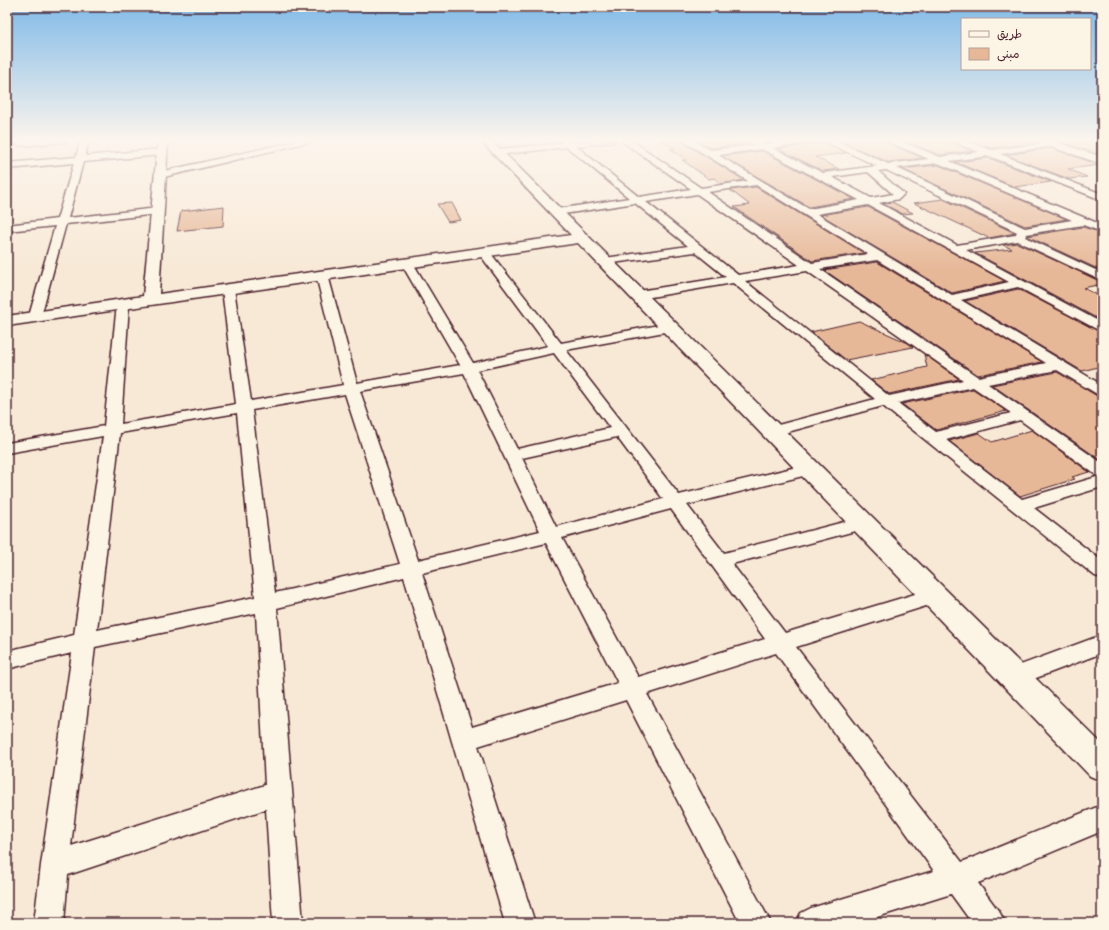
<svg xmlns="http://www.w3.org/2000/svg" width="1109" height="930" viewBox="0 0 1109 930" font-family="'Architects Daughter','Playpen Sans Arabic',sans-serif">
	<rect width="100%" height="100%" fill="#f8e9d6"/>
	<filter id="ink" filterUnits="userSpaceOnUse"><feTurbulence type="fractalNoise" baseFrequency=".025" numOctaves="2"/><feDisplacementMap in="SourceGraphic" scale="8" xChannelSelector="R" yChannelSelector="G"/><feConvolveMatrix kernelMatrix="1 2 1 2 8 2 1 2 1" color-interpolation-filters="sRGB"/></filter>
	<g filter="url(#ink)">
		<!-- building -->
		<path fill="#e7b898" stroke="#4a1f2b" d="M 661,140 L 683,140 L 684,143 L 744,180 L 721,184 L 714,178 L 709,179 L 682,160 L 687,160 L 670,149 L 675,149 Z
			M 695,140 L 746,140 L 748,144 L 711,148 Z
			M 838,140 L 887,140 L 888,143 L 923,158 L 888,162 Z
			M 901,140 L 952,140 L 953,143 L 973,151 L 940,155 Z
			M 966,140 L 1035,140 L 1036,143 L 991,148 Z
			M 1053,140 L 1102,140 L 1102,155 L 1058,141 Z
			M 824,142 L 846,153 L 815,157 L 839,169 L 823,171 L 778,149 Z
			M 1050,148 L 1100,165 L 1068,169 L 1087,177 L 1069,179 L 1006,155 Z
			M 762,151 L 854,199 L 809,207 L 722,156 Z
			M 989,158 L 1051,182 L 1015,187 L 955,162 Z
			M 938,165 L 1067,219 L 1025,226 L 902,169 Z
			M 756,187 L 864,253 L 812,261 L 734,207 L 750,205 L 730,190 Z
			M 943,199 L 1015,233 L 989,238 L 914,203 Z
			M 892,202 L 913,213 L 903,214 L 883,204 Z
			M 452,203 L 461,220 L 448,222 L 437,204 Z
			M 224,206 L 223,226 L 177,231 L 181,211 Z
			M 868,207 L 1005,281 L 952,293 L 821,215 Z
			M 1083,227 L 1102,233 L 1102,271 L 1027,236 Z
			M 1017,243 L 1102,282 L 1102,284 L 1083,288 L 1102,297 L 1102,321 L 975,253 L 1012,249 L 1003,245 Z
			M 877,262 L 1042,362 L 978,375 L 824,270 Z
			M 1018,289 L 1102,333 L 1102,366 L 1082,371 L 965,301 Z
			M 859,321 L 908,343 L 913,347 L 846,360 L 811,332 Z
			M 924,354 L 959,379 L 889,394 L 871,380 L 927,367 Z
			M 1057,372 L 1102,399 L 1102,461 L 992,385 Z
			M 973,389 L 1006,411 L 936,430 L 902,404 Z
			M 1032,430 L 1089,472 L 1072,477 L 1075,479 L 1020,496 L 949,441 L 979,433 L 992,442 Z"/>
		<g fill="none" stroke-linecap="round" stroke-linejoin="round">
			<!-- street casing -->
			<g stroke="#4a1f2b" stroke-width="3">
				<path id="street" d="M 43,140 L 69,140 L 65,142 L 20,146 L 16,144 L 20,142 Z
					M 81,140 L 89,140 L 85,156 L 162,149 L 166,152 L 162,155 L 83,162 L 68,218 L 158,208 L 163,211 L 158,214 L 66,224 L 41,316 L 40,319 L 30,319 L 29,316 L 55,226 L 7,231 L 7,225 L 57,219 L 74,163 L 7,169 L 7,163 L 76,157 Z
					M 301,140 L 313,140 L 309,142 L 160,178 L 155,175 L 160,172 Z
					M 559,140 L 567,140 L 570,142 L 614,140 L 613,142 L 610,142 L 576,146 L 639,197 L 691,189 L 623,142 L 622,140 L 631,140 L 701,188 L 748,181 L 685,142 L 684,140 L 693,140 L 711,150 L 754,145 L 748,142 L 747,140 L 756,140 L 765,144 L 799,140 L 819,140 L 818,142 L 815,142 L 773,148 L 823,173 L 877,166 L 826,142 L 825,140 L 835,140 L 888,164 L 929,159 L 889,142 L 888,140 L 898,140 L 940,157 L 979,152 L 954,142 L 953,140 L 963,140 L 991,150 L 1057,142 L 1058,144 L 1054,146 L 1000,154 L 1102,194 L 1102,200 L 989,156 L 949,161 L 1102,225 L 1102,232 L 1083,225 L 1027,234 L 1025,237 L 1102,273 L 1102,281 L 1017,241 L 966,250 L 1102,323 L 1102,332 L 1018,287 L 961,300 L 1102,385 L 1102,395 L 1097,394 L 1057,370 L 988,384 L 1102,463 L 1102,487 L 1034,508 L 1102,561 L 1102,578 L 1095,576 L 883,406 L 773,436 L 767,434 L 765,431 L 767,428 L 875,399 L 733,283 L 639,299 L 635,298 L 633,295 L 635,292 L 639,291 L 726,277 L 695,252 L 605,264 L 601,263 L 599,261 L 601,259 L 605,258 L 688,246 L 635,203 L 557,215 L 553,214 L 552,212 L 557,209 L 629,198 L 567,147 L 497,155 L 493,152 L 497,149 L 561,143 ZM 762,149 L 859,200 L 809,209 L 718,155 ZM 938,163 L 1072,220 L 1025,228 L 897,168 ZM 886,170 L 1017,232 L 1015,235 L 957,245 L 879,203 L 899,199 L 904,194 L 878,171 ZM 868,172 L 893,194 L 871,198 L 832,177 ZM 756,185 L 868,254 L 812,263 L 708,192 ZM 697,194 L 799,265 L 738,275 L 646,202 ZM 868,205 L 1009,282 L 952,295 L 817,214 ZM 877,260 L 1046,363 L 978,377 L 820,269 ZM 807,271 L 963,380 L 889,396 L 745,281 ZM 973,387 L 1011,413 L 936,432 L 898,403 ZM 1020,420 L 1096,475 L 1100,476 L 1022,499 L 946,440 Z
					M 484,249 L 488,250 L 561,343 L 670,323 L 675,324 L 677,327 L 675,330 L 670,331 L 566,350 L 679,495 L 809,464 L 815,465 L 818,469 L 815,473 L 687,505 L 724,553 L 863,517 L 870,519 L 872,523 L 870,527 L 732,564 L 785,633 L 935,588 L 942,591 L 945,596 L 942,601 L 796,647 L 962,862 L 1102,805 L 1102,831 L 978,883 L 1000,913 L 1005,923 L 972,923 L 951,894 L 858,923 L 796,923 L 801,913 L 811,908 L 934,871 L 776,653 L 647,694 L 771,923 L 740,923 L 626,700 L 478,746 L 535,923 L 505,923 L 404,577 L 277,608 L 303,923 L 273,923 L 266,809 L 68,875 L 64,923 L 34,923 L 41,865 L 72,653 L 7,669 L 7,651 L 74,635 L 103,436 L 7,453 L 7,443 L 104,426 L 117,304 L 119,301 L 127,301 L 129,304 L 121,424 L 236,404 L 222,289 L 224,286 L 232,286 L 234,289 L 251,401 L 343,385 L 316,275 L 318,272 L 326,272 L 328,275 L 357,383 L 460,365 L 401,263 L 403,261 L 411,261 L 413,263 L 473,363 L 548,346 L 478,252 ZM 554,353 L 610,428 L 517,449 L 477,370 ZM 464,373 L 540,531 L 418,560 L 360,391 ZM 345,394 L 400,564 L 275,593 L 252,410 ZM 237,413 L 255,597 L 97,630 L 120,433 ZM 617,437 L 663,499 L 556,527 L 522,458 ZM 671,509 L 765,639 L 638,677 L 562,538 ZM 546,543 L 618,683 L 472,727 L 422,573 ZM 256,613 L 265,785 L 71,846 L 95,647 Z
					M 1102,635 L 1102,653 L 1015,686 L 1007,684 L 1004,677 L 1007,670 Z"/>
			</g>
			<!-- secondary casing -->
			<g stroke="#4a1f2b" stroke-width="3">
				<path id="secondary" d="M 158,140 L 168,140 L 159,294 L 571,235 L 480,140 L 491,140 L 1102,744 L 1102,781 L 1090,776 L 578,243 L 7,326 L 7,316 L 143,296 Z
					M 1036,140 L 1050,140 L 1102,157 L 1102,164 L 1037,142 Z"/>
			</g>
			<!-- street -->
			<use href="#street" fill="#fcf5e5" fill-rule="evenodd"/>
			<!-- secondary -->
			<use href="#secondary" fill="#fcf5e5" fill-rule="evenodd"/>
		</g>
	</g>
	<!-- sky -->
	<linearGradient id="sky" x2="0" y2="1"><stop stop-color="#81bae8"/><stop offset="0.52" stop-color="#fcf5ed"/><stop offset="1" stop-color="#fcf5ed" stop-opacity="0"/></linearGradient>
	<rect width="1109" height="270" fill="url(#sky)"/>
	<!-- margin -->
	<rect width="1109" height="930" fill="none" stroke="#fcf5e5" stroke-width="24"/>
	<rect x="12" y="12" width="1085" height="906" fill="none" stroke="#4a1f2b" stroke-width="1.5" filter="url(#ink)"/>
	<!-- legend -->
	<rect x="961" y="18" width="130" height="52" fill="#fcf5e5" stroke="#b59f9b"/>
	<rect x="969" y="31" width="20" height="6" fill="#fcf5e5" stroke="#b59f9b"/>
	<text x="997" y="38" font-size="12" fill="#4a1f2b">طريق</text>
	<rect x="969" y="48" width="20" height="12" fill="#e7b898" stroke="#b59f9b"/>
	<text x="997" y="58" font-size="12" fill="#4a1f2b">مبنى</text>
</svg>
